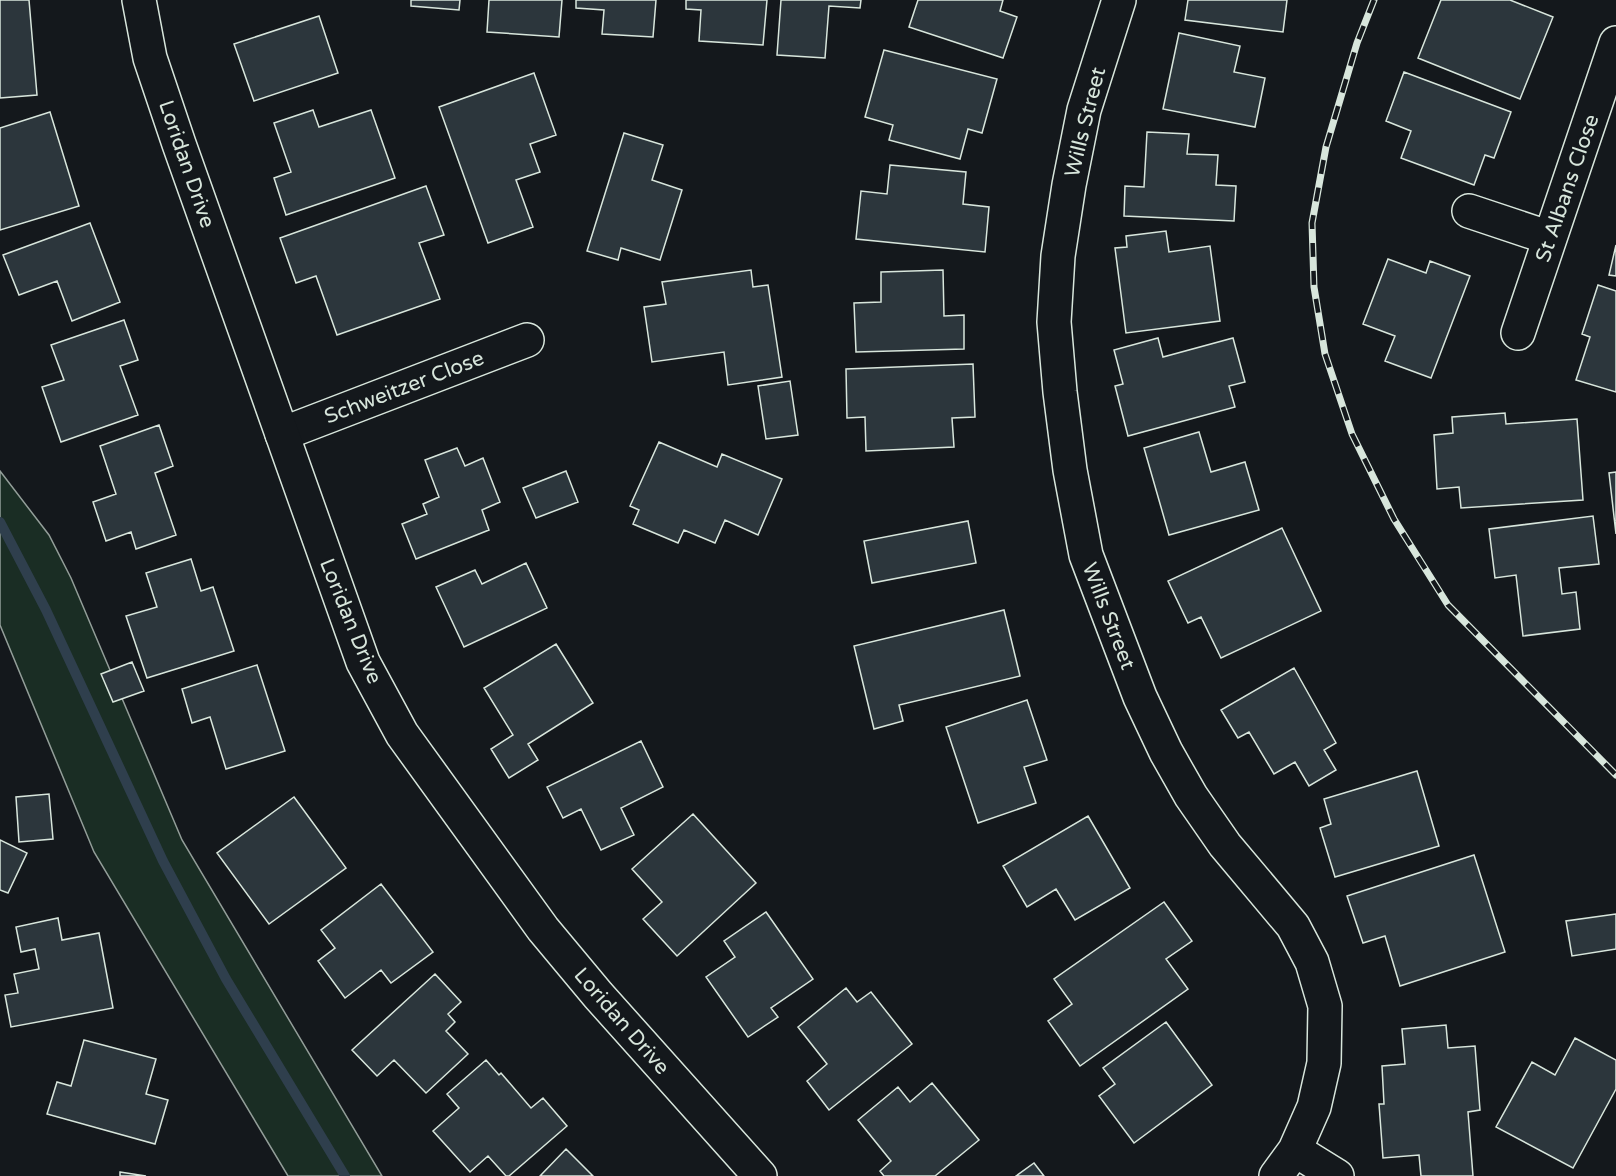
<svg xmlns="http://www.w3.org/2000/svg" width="1616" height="1176" viewBox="0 0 1616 1176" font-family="'Varela Round',sans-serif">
	<rect width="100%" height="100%" fill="#14181c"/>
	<!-- green -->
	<path fill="#1a2d24" stroke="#939e99" stroke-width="1.5" d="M 0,471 L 49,535 L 71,578 L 182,840 L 382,1176 L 288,1176 L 94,852 L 0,625 Z"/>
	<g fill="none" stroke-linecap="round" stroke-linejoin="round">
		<!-- stream -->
		<path stroke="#2f3f4d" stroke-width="10" d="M 0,522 L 46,610 L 163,861 L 226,979 L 345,1176"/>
	</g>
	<!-- building -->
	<path fill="#2c363c" stroke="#d8e6dc" stroke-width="1.5" d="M 0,0 L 29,0 L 37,95 L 0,98 Z
		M 411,0 L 460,0 L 459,10 L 411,6 Z
		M 489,0 L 562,0 L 559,37 L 487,32 Z
		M 576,0 L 656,0 L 653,37 L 602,34 L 604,10 L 576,8 Z
		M 686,0 L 767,0 L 763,45 L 699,41 L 701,10 L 686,9 Z
		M 781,0 L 861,0 L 860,8 L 829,6 L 825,58 L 777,55 Z
		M 918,0 L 1003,0 L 1000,11 L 1017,17 L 1003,58 L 909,27 Z
		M 1188,0 L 1287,0 L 1283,32 L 1185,20 Z
		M 1441,0 L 1510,0 L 1553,17 L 1520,99 L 1418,58 Z
		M 319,16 L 338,73 L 254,101 L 234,44 Z
		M 1179,33 L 1240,46 L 1234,72 L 1265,78 L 1255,127 L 1163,109 Z
		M 884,50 L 997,79 L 982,133 L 968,129 L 960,159 L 889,140 L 893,125 L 865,117 Z
		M 1404,72 L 1511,112 L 1494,158 L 1485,155 L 1474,185 L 1401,158 L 1411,131 L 1386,121 Z
		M 534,73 L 556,135 L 530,144 L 540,172 L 516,180 L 533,227 L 488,243 L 439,107 Z
		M 313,110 L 319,127 L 371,110 L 395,178 L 286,215 L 274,178 L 291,172 L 274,123 Z
		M 50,112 L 79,206 L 0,230 L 0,128 Z
		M 1147,132 L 1189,134 L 1187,154 L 1218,155 L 1216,185 L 1236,186 L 1234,221 L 1124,216 L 1125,186 L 1144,187 Z
		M 624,133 L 663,145 L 652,180 L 682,190 L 660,260 L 621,248 L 618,260 L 587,251 Z
		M 890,165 L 966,172 L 963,204 L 989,207 L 985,252 L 856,239 L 861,191 L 887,194 Z
		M 426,186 L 444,235 L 419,243 L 440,299 L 337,335 L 316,276 L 296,283 L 280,238 Z
		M 90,223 L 120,302 L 72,321 L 57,281 L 19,295 L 3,255 Z
		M 1166,231 L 1169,252 L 1210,246 L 1220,321 L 1126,333 L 1115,248 L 1127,247 L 1126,236 Z
		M 1616,245 L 1616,276 L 1609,275 Z
		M 1388,259 L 1426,273 L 1430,261 L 1470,276 L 1431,378 L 1385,361 L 1395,336 L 1363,324 Z
		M 751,270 L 753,287 L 768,285 L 782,377 L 728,385 L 724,352 L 652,362 L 644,307 L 666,304 L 662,282 Z
		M 943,270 L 944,316 L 964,315 L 964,349 L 856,352 L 854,303 L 881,302 L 881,272 Z
		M 1598,285 L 1616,291 L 1616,392 L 1576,380 L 1590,337 L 1582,334 Z
		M 124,320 L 138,360 L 120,366 L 138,415 L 61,442 L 42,387 L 64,380 L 51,345 Z
		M 1158,338 L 1163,357 L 1233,338 L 1245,382 L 1229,386 L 1235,407 L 1128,436 L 1115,386 L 1123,384 L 1114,350 Z
		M 973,364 L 975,417 L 952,418 L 954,447 L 866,451 L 865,417 L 847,418 L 846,369 Z
		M 790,381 L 798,435 L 766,439 L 758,386 Z
		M 1505,413 L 1506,424 L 1577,419 L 1583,500 L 1461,508 L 1459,487 L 1437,489 L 1434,435 L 1453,433 L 1452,417 Z
		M 159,425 L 173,466 L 155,473 L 176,535 L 136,549 L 131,532 L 106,541 L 93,502 L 116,494 L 100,446 Z
		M 1199,432 L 1211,472 L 1245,462 L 1259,510 L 1169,535 L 1144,448 Z
		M 659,442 L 717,467 L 722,454 L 782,479 L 758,535 L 725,520 L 715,543 L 684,530 L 678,543 L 633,524 L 639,510 L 630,506 Z
		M 457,448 L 465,466 L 483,458 L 500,502 L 482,510 L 489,530 L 416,559 L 402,524 L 427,514 L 423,504 L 439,497 L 425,460 Z
		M 566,471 L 578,502 L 536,518 L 523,488 Z
		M 1616,472 L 1616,534 L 1609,473 Z
		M 1593,516 L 1599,564 L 1559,568 L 1562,594 L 1576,592 L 1580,629 L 1523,636 L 1516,575 L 1495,578 L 1489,529 Z
		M 968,521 L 976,563 L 872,583 L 864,541 Z
		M 1282,528 L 1321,611 L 1221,658 L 1201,617 L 1188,623 L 1168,581 Z
		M 191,559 L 201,591 L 213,587 L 234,651 L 147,678 L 126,616 L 157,607 L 146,573 Z
		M 526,563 L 547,608 L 464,647 L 436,587 L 475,570 L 482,584 Z
		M 1004,610 L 1020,676 L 899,705 L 903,721 L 874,729 L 854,646 Z
		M 556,644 L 593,703 L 528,744 L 538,760 L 509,778 L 491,749 L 513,735 L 484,688 Z
		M 132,662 L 144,691 L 113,702 L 101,674 Z
		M 257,665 L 285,751 L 226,769 L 210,717 L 192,723 L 182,689 Z
		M 1294,668 L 1336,743 L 1324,750 L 1336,770 L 1309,786 L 1295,762 L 1274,774 L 1249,732 L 1238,738 L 1221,710 Z
		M 1027,700 L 1047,760 L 1024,767 L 1036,803 L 978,823 L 946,727 Z
		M 641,741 L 663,787 L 621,808 L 634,835 L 601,850 L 581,809 L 563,818 L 547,787 Z
		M 1417,771 L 1439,846 L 1335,877 L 1320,828 L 1331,824 L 1324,799 Z
		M 49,794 L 53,839 L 19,842 L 16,797 Z
		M 294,797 L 346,868 L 269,924 L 217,853 Z
		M 693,814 L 756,883 L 677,956 L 643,919 L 662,902 L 632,869 Z
		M 1088,816 L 1130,888 L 1075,920 L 1056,889 L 1027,907 L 1003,866 Z
		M 0,840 L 27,853 L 8,893 L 0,890 Z
		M 1474,855 L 1505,952 L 1400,986 L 1385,936 L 1363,943 L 1347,896 Z
		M 381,884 L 433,952 L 391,983 L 381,970 L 345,998 L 318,961 L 335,948 L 321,930 Z
		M 1164,902 L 1192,941 L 1166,959 L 1188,989 L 1080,1066 L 1048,1021 L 1072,1004 L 1054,979 Z
		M 766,912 L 813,979 L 771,1008 L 778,1017 L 748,1037 L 706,977 L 735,957 L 724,941 Z
		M 1616,914 L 1616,949 L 1572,956 L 1566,921 Z
		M 58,918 L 62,940 L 99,933 L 113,1008 L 11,1027 L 5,995 L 18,993 L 14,974 L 39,969 L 35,949 L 21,952 L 16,927 Z
		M 435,974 L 461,1002 L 448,1014 L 455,1022 L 446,1031 L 468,1054 L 426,1093 L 394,1060 L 377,1076 L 352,1050 Z
		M 846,988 L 857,1002 L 871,992 L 912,1044 L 829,1110 L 807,1081 L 827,1064 L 798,1027 Z
		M 1166,1022 L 1212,1085 L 1134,1143 L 1099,1096 L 1115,1084 L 1103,1068 Z
		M 1446,1025 L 1448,1048 L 1475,1046 L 1480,1110 L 1468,1112 L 1473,1176 L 1421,1176 L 1419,1155 L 1383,1158 L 1379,1104 L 1384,1104 L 1382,1066 L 1405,1064 L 1402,1029 Z
		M 1575,1038 L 1616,1060 L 1616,1089 L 1573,1168 L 1496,1127 L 1532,1062 L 1555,1075 Z
		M 84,1040 L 156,1059 L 146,1094 L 168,1100 L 155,1144 L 47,1114 L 57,1082 L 71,1086 Z
		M 486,1060 L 499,1075 L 501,1073 L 531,1108 L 543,1098 L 567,1126 L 509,1176 L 506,1176 L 488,1156 L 470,1172 L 433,1131 L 459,1108 L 447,1094 Z
		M 932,1083 L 979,1140 L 935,1176 L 884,1176 L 880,1171 L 891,1161 L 858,1120 L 898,1087 L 910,1102 Z
		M 566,1149 L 593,1176 L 540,1176 Z
		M 1034,1163 L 1044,1176 L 1016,1176 Z
		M 120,1172 L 146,1176 L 120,1176 Z"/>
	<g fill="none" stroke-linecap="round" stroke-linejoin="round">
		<!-- minor casing -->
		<g stroke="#d8e6dc" stroke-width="36">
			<path id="minor" d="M 1119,0 L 1084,110 L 1069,185 L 1058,256 L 1054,322 L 1060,392 L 1070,470 L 1086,555 L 1140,697 L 1166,752 L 1191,796 L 1225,845 L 1293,926 L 1312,962 L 1325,1006 L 1324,1063 L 1314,1107 L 1295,1150 L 1276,1176
				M 1469,211 L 1550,238
				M 1518,333 L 1616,43
				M 282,434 L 527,340
				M 1295,1150 L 1337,1176"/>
		</g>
		<!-- tertiary casing -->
		<g stroke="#d8e6dc" stroke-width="36">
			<path id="tertiary" d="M 139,0 L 150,58 L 179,144 L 363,662 L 402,734 L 543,929 L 598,995 L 760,1176"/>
		</g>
		<!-- minor -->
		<use href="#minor" stroke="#14181c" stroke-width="33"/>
		<!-- tertiary -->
		<use href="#tertiary" stroke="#14181c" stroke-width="33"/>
		<!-- rail casing -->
		<g stroke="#d8e6dc" stroke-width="7">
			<path id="rail" d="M 1374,0 L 1357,43 L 1326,147 L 1312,223 L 1314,287 L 1325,354 L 1352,434 L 1394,519 L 1448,605 L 1616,775"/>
		</g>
		<!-- rail -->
		<use href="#rail" stroke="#14181c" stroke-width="4.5" stroke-dasharray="14" stroke-linecap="butt"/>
	</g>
	<g text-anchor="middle" stroke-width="4.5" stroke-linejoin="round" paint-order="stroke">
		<!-- street labels -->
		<g font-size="21" fill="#d8e6dc" stroke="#14181c">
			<text transform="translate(1085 122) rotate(-76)" y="7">Wills Street</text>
			<text transform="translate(187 164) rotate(71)" y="7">Loridan Drive</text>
			<text transform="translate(1567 188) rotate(-71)" y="7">St Albans Close</text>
			<text transform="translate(404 387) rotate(-21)" y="7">Schweitzer Close</text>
			<text transform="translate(1109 616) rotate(69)" y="7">Wills Street</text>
			<text transform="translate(351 621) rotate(68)" y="7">Loridan Drive</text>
			<text transform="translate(622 1021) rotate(49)" y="7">Loridan Drive</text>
		</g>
	</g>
</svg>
